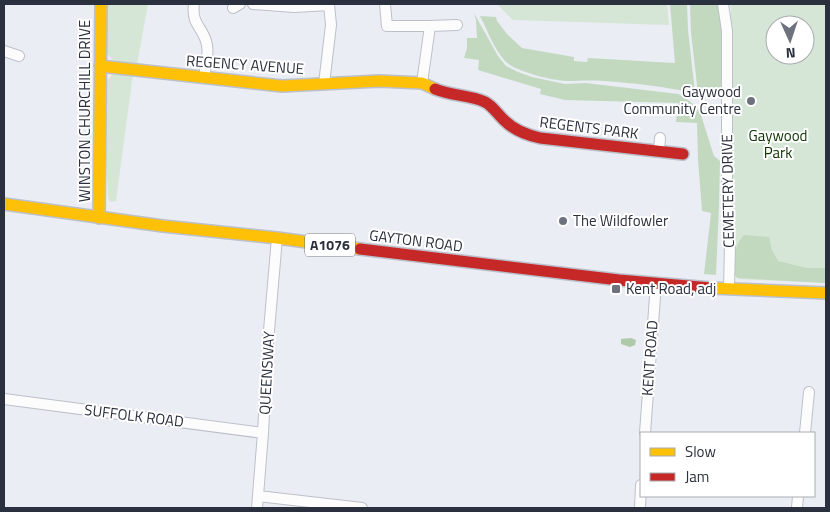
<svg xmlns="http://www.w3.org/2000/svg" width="830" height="512" viewBox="0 0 830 512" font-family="'Titillium Web',sans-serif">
	<rect width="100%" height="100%" fill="#eaedf4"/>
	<!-- green -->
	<path fill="#d6e6d6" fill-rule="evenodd" d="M 106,4 L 148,4 L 137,65 C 124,63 112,65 106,51 Z
		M 497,4 L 667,4 L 669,25 L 513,20 Z
		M 731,4 L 826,4 L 826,283 L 739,279 L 737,278 L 735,275 L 735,250 L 730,192 L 730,33 ZM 775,25 L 805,25 L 805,55 L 775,55 Z
		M 116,73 L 133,74 L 116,201 L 110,202 L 108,196 L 106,154 L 107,80 L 112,75 Z"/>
	<!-- forest -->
	<path fill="#c2d9c0" d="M 670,4 L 687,4 L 688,30 L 695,93 C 666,87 634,83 604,81 C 591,80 578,81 566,81 C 551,80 523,73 510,65 C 496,55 488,31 480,16 L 496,17 L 497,21 L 507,34 L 522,48 L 574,57 L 574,61 L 587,62 L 588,58 L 675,63 Z
		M 690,4 L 720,4 L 725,31 L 721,95 L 698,94 L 691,33 Z
		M 474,13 L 498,56 L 506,66 L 518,72 L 532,77 L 565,84 L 586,83 L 678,94 C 687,98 694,104 700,112 L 714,156 L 720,161 L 719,206 L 716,275 L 704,274 L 711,213 L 702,211 L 698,160 L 697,123 L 676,122 L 678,103 L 565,100 L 540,94 L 541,89 L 478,70 L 479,60 L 464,58 L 467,48 L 467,38 L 477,38 L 476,20 Z
		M 744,235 L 769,237 L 772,250 L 778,261 L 807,268 L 826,268 L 826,283 L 737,278 L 735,275 C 736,259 732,248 744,235 Z"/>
	<!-- water -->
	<path fill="#aecaaa" d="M 631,338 L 636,340 L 635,345 L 630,347 L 621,344 L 621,339 Z"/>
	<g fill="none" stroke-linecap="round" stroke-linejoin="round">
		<!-- street casing -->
		<g stroke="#bcc0ca" stroke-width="12">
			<path id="street" d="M 194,4 C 191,26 204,27 207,45 C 209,56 205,68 204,78
				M 253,4 L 294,7 L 329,5
				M 385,4 L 387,26 L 430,26 L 457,25
				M 723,4 L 727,31 L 727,187 L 730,245 L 729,289
				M 233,8 L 240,4
				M 4,51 L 19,56
				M 422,83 L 430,26
				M 324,84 L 331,25 L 329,4
				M 659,151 L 660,138
				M 4,399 L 263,433
				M 645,433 L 656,283
				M 805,433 L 809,392
				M 258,496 L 362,508
				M 257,508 L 263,433 L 268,342 L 277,238
				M 640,508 L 641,485
				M 797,508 L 798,496"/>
		</g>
		<!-- slow casing -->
		<g stroke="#bcc0ca" stroke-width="14">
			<path id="slow" d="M 100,66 L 282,86 L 379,81 L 422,83 L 435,89
				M 4,204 L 163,226 L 277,238 L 360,249
				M 99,218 L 101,4
				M 711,288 L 826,293"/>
		</g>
		<!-- jam casing -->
		<g stroke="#bcc0ca" stroke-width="14">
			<path id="jam" d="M 435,89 C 451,96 471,95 485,102 C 493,106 498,115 505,121 C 515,131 527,135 540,138 L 683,154
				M 360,249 L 619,280 L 711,288"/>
		</g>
		<!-- street -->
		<use href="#street" stroke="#fcfcfd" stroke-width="10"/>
		<!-- slow -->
		<use href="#slow" stroke="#ffc107" stroke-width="11"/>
		<!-- jam -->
		<use href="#jam" stroke="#c62828" stroke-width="11"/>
	</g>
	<!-- markers -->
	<g fill="#6d727d" stroke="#fff" stroke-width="2">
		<circle cx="751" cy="101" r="5"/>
		<circle cx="563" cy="221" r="5"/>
		<rect x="611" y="284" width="10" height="10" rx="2.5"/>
	</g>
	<g text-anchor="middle" stroke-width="4" stroke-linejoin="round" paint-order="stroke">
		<!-- shield labels -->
		<rect fill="#fff" stroke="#6a6e77" stroke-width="1" x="305" y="233.5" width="50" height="23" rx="4"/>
		<g font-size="14" font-weight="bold" fill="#2a303d">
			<text x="330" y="250">A1076</text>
		</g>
		<!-- street labels -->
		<g font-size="15" fill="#2a303d" stroke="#fff">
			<text transform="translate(245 65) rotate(4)" y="5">REGENCY AVENUE</text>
			<text transform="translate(85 111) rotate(-90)" y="5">WINSTON CHURCHILL DRIVE</text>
			<text transform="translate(589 128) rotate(7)" y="5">REGENTS PARK</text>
			<text transform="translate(728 191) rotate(-91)" y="5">CEMETERY DRIVE</text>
			<text transform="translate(416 241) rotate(7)" y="5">GAYTON ROAD</text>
			<text transform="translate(650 358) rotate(-86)" y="5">KENT ROAD</text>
			<text transform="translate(267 373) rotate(-87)" y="5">QUEENSWAY</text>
			<text transform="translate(134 416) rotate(7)" y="5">SUFFOLK ROAD</text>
		</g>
		<!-- poi labels -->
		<g font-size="15" fill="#2a303d" stroke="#fff" text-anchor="start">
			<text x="741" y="97" text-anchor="end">Gaywood<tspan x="741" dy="17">Community Centre</tspan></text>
			<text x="573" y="226">The Wildfowler</text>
			<text x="626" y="294">Kent Road, adj</text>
		</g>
		<!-- park labels -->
		<g font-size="15" fill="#0e3300" stroke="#fff">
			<text x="778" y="141">Gaywood<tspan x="778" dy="17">Park</tspan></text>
		</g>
	</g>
	<!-- border -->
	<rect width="830" height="512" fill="none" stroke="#2a303d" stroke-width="10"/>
	<!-- legend -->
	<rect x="640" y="432" width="175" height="65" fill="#ffffff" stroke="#aaacb1"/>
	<rect x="650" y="448" width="25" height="8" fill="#ffc107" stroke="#aaacb1"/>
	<text x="685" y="457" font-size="15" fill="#2a303d">Slow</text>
	<rect x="650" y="473" width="25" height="8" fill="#c62828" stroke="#aaacb1"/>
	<text x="685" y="482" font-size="15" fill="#2a303d">Jam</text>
	<!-- north arrow -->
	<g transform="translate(790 40) rotate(177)"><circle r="24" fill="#ffffff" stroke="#aaacb1"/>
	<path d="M0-4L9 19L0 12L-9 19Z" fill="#6d727d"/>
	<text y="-8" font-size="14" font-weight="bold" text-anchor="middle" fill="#2a303d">N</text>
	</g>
</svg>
